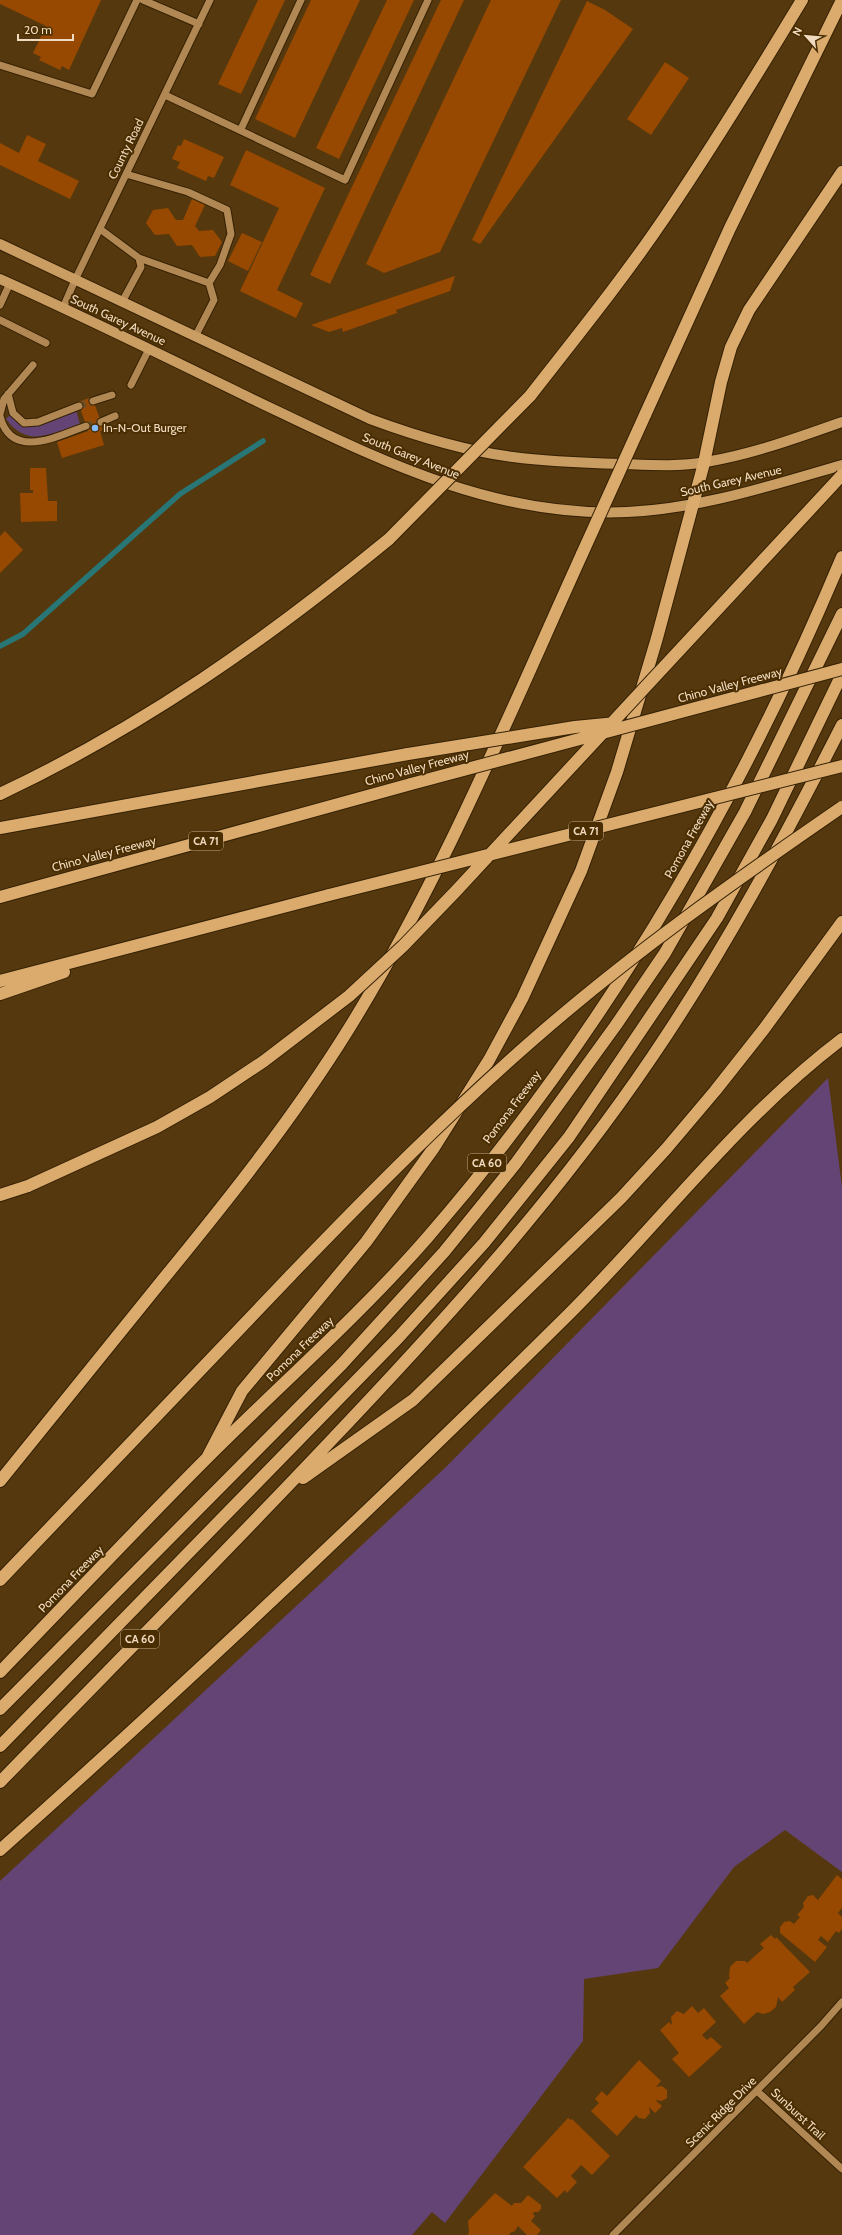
<svg xmlns="http://www.w3.org/2000/svg" width="842" height="2235" viewBox="0 0 842 2235" font-family="Cabin,sans-serif">
	<rect width="100%" height="100%" fill="#55380d"/>
	<!-- green -->
	<path fill="#644475" d="M 76,410 L 80,424 C 51,433 28,449 6,419 L 10,415 L 22,425 L 30,426 Z
		M 828,1078 L 842,1187 L 842,1872 L 785,1830 L 734,1867 L 658,1968 L 584,1979 L 583,2041 L 445,2223 L 432,2212 L 412,2235 L 0,2235 L 0,1881 L 446,1467 Z"/>
	<g fill="none" stroke-linecap="round" stroke-linejoin="round">
		<!-- stream -->
		<path stroke="#287675" stroke-width="5.5" d="M 0,646 L 23,634 L 180,494 L 263,441"/>
	</g>
	<!-- building -->
	<path fill="#974901" d="M 0,0 L 101,0 L 69,70 L 62,66 L 60,70 L 39,60 L 41,57 L 33,53 L 46,26 L 0,4 Z
		M 258,0 L 285,0 L 241,94 L 218,84 Z
		M 311,0 L 360,0 L 295,138 L 255,119 Z
		M 387,0 L 414,0 L 339,159 L 316,148 Z
		M 441,0 L 464,0 L 330,284 L 310,275 Z
		M 491,0 L 561,0 L 440,252 L 384,273 L 366,264 Z
		M 587,1 L 605,10 L 633,29 L 480,244 L 472,240 Z
		M 665,62 L 689,78 L 651,135 L 627,119 Z
		M 27,135 L 46,144 L 38,161 L 79,181 L 70,199 L 0,165 L 0,143 L 19,153 Z
		M 184,139 L 224,157 L 214,178 L 208,176 L 206,181 L 177,168 L 180,162 L 172,159 L 178,145 L 181,146 Z
		M 246,150 L 325,188 L 277,290 L 303,303 L 296,318 L 240,291 L 279,208 L 230,185 Z
		M 192,199 L 205,205 L 195,226 L 199,231 L 213,230 L 222,242 L 215,256 L 200,257 L 192,245 L 177,246 L 169,234 L 155,235 L 146,223 L 153,210 L 168,208 L 176,220 L 183,220 Z
		M 242,233 L 262,242 L 248,271 L 228,261 Z
		M 455,276 L 450,291 L 396,310 L 397,313 L 343,332 L 342,328 L 329,332 L 311,325 Z
		M 92,397 L 104,430 L 100,431 L 104,445 L 62,458 L 57,442 L 88,431 L 78,402 Z
		M 30,468 L 46,468 L 48,501 L 57,501 L 57,521 L 21,522 L 20,493 L 33,493 L 33,490 L 30,490 Z
		M 5,531 L 23,550 L 0,573 L 0,536 Z
		M 837,1875 L 842,1879 L 842,1908 L 838,1913 L 842,1917 L 842,1929 L 839,1933 L 836,1931 L 828,1942 L 821,1936 L 818,1940 L 827,1947 L 815,1962 L 780,1933 L 780,1927 L 784,1922 L 790,1921 L 794,1924 L 800,1917 L 797,1915 L 804,1907 L 803,1903 L 808,1896 L 813,1895 L 818,1900 Z
		M 771,1935 L 775,1939 L 776,1937 L 810,1972 L 793,1987 L 795,1990 L 782,2002 L 778,1997 L 776,2007 L 770,2012 L 763,2014 L 757,2012 L 744,2024 L 720,1996 L 729,1988 L 725,1983 L 730,1978 L 729,1976 L 730,1967 L 736,1961 L 745,1961 L 747,1963 L 764,1948 L 760,1944 Z
		M 692,2006 L 698,2013 L 704,2008 L 716,2022 L 702,2035 L 707,2040 L 711,2037 L 722,2047 L 689,2077 L 672,2059 L 679,2053 L 660,2030 L 669,2022 L 672,2025 L 671,2017 L 677,2011 L 684,2014 Z
		M 639,2060 L 661,2081 L 656,2087 L 662,2086 L 667,2090 L 667,2098 L 662,2101 L 655,2100 L 662,2106 L 655,2113 L 649,2107 L 650,2113 L 645,2119 L 639,2118 L 636,2115 L 617,2136 L 591,2111 L 599,2103 L 595,2099 L 602,2091 L 607,2096 Z
		M 568,2118 L 571,2120 L 572,2119 L 610,2156 L 592,2175 L 581,2165 L 571,2176 L 577,2182 L 567,2193 L 565,2190 L 557,2198 L 523,2167 Z
		M 495,2193 L 512,2206 L 514,2203 L 521,2203 L 528,2195 L 541,2205 L 541,2209 L 538,2212 L 534,2212 L 533,2214 L 535,2216 L 531,2221 L 541,2230 L 537,2235 L 527,2235 L 518,2226 L 515,2231 L 510,2233 L 509,2235 L 468,2235 L 469,2232 L 468,2221 Z"/>
	<g fill="none" stroke-linecap="round" stroke-linejoin="round">
		<!-- minor-tunnel -->
		<path stroke="#6c5028" stroke-width="7" stroke-dasharray="7 3.5" stroke-linecap="butt" d="M 79,406 L 93,401
			M 86,426 L 101,422"/>
		<!-- minor casing -->
		<g stroke="#352104" stroke-width="9">
			<path id="minor" d="M 143,0 L 199,24
				M 0,65 L 92,94 L 137,0
				M 165,95 L 345,180 L 428,0
				M 241,129 L 301,0
				M 126,174 L 188,192 L 227,210 L 231,234 L 220,265 L 209,283
				M 100,229 L 139,258 L 141,267 L 122,302
				M 139,258 L 209,283 L 214,300 L 195,337
				M 0,305 L 10,283
				M 63,308 L 75,280 L 210,0
				M 0,320 L 46,343
				M 131,385 L 149,349
				M 8,394 L 13,413 L 24,423 L 38,422 L 79,406
				M 93,401 L 112,395
				M 0,414 L 4,399 L 33,365
				M 0,416 C 11,461 58,436 86,426
				M 101,422 L 115,416
				M 757,2091 L 842,2169
				M 613,2235 L 821,2026 L 842,2002"/>
		</g>
		<!-- major casing -->
		<g stroke="#352104" stroke-width="12">
			<path id="major" d="M 0,244 L 370,419 C 416,436 464,451 513,457 C 549,462 585,463 622,464 C 649,465 679,467 706,462 C 753,454 797,438 842,422
				M 0,279 C 85,317 168,358 252,399 C 372,456 490,518 627,512 C 700,509 772,485 842,465"/>
		</g>
		<!-- highway casing -->
		<g stroke="#352104" stroke-width="14">
			<path id="highway" d="M 530,396 C 576,337 623,279 665,217 C 713,146 758,73 802,0
				M 645,415 L 730,228 L 842,0
				M 0,794 C 144,726 266,640 389,539
				M 0,828 L 408,754
				M 0,897 L 411,784
				M 0,981 L 329,895
				M 0,994 L 64,972
				M 0,1195 L 28,1186
				M 207,1458 L 242,1391 L 366,1242 L 433,1149 L 489,1060 L 522,999 L 581,871 L 617,772 L 657,638 L 704,463 L 721,382 L 731,347 L 749,310 L 842,172
				M 303,1478 L 413,1400 L 621,1198 L 666,1149 L 715,1091 L 764,1029 L 842,922
				M 0,1481 C 53,1415 107,1349 160,1283 C 227,1201 292,1120 348,1030 C 441,880 509,715 582,554
				M 0,1580 L 291,1275
				M 0,1672 C 69,1601 137,1528 207,1458 C 280,1385 359,1316 427,1238 C 602,1036 739,803 842,557
				M 0,1709 L 342,1364 L 444,1252 L 516,1163 L 616,1025 L 665,953 L 745,812 L 842,614
				M 0,1746 L 398,1338 L 484,1243 L 569,1137 L 717,918 L 772,819 L 842,674
				M 0,1782 C 108,1671 217,1561 323,1449 C 441,1325 556,1199 652,1057 C 724,951 784,839 842,725
				M 0,1850 C 194,1677 384,1497 569,1314 C 660,1223 739,1117 842,1039"/>
		</g>
		<!-- minor -->
		<use href="#minor" stroke="#b18853" stroke-width="7"/>
		<!-- major -->
		<use href="#major" stroke="#ca9d63" stroke-width="10"/>
		<!-- highway -->
		<use href="#highway" stroke="#daab6d" stroke-width="12"/>
		<!-- highway-bridge casing -->
		<g stroke="#352104" stroke-width="14" stroke-linecap="butt">
			<path id="highway-bridge" d="M 389,539 L 530,396
				M 582,554 L 645,415
				M 408,754 L 575,727 L 616,723
				M 411,784 L 842,669
				M 329,895 L 842,766
				M 28,1186 L 157,1127 L 210,1097 L 264,1061 L 349,996 L 403,946 L 456,891 L 842,475
				M 291,1275 C 369,1194 449,1113 534,1039 C 631,954 736,880 842,807"/>
		</g>
		<!-- highway-bridge -->
		<use href="#highway-bridge" stroke="#daab6d" stroke-width="12"/>
	</g>
	<!-- markers -->
	<circle fill="#85bbfb" stroke="#4a2e01" stroke-width="1.5" cx="95" cy="428" r="4"/>
	<g text-anchor="middle" stroke-width="4" stroke-linejoin="round" paint-order="stroke">
		<!-- shield labels -->
		<g fill="#4a2e01" stroke="#bfa787" stroke-width="1">
			<rect x="569" y="822" width="34" height="18" rx="3"/>
			<rect x="189" y="832" width="34" height="18" rx="3"/>
			<rect x="468" y="1154" width="38" height="18" rx="3"/>
			<rect x="121" y="1630" width="38" height="18" rx="3"/>
		</g>
		<g font-size="11" font-weight="bold" fill="#f1dbc0">
			<text x="586" y="835">CA 71</text>
			<text x="206" y="845">CA 71</text>
			<text x="487" y="1167">CA 60</text>
			<text x="140" y="1643">CA 60</text>
		</g>
		<!-- street labels -->
		<g font-size="12" fill="#f1dbc0" stroke="#4a2e01">
			<text transform="translate(126 149) rotate(-64)" y="4">County Road</text>
			<text transform="translate(118 320) rotate(25)" y="4">South Garey Avenue</text>
			<text transform="translate(411 456) rotate(22)" y="4">South Garey Avenue</text>
			<text transform="translate(731 481) rotate(-13)" y="4">South Garey Avenue</text>
			<text transform="translate(730 685) rotate(-15)" y="4">Chino Valley Freeway</text>
			<text transform="translate(417 768) rotate(-15)" y="4">Chino Valley Freeway</text>
			<text transform="translate(689 839) rotate(-61)" y="4">Pomona Freeway</text>
			<text transform="translate(104 854) rotate(-15)" y="4">Chino Valley Freeway</text>
			<text transform="translate(512 1107) rotate(-53)" y="4">Pomona Freeway</text>
			<text transform="translate(300 1349) rotate(-44)" y="4">Pomona Freeway</text>
			<text transform="translate(71 1579) rotate(-46)" y="4">Pomona Freeway</text>
			<text transform="translate(721 2112) rotate(-45)" y="4">Scenic Ridge Drive</text>
			<text transform="translate(798 2114) rotate(43)" y="4">Sunburst Trail</text>
		</g>
		<!-- poi labels -->
		<g font-size="12" fill="#f1dbc0" stroke="#4a2e01" text-anchor="start">
			<text x="103" y="432">In-N-Out Burger</text>
		</g>
	</g>
	<!-- north arrow -->
	<g transform="translate(806 36) rotate(297)" stroke="#4a2e01" stroke-width="3" paint-order="stroke">
	<path d="M0-3L7 15L0 10L-7 15Z" fill="#f1dbc0"/>
	<text y="-6" font-size="11" font-weight="bold" text-anchor="middle" fill="#f1dbc0">N</text>
	</g>
	<!-- scale -->
	<path d="M18 34v6h55v-6" fill="none" stroke="#f1dbc0" stroke-width="2"/>
	<text x="24" y="34" font-size="12" fill="#f1dbc0" stroke="#4a2e01" stroke-width="3" paint-order="stroke">20 m</text>
</svg>
